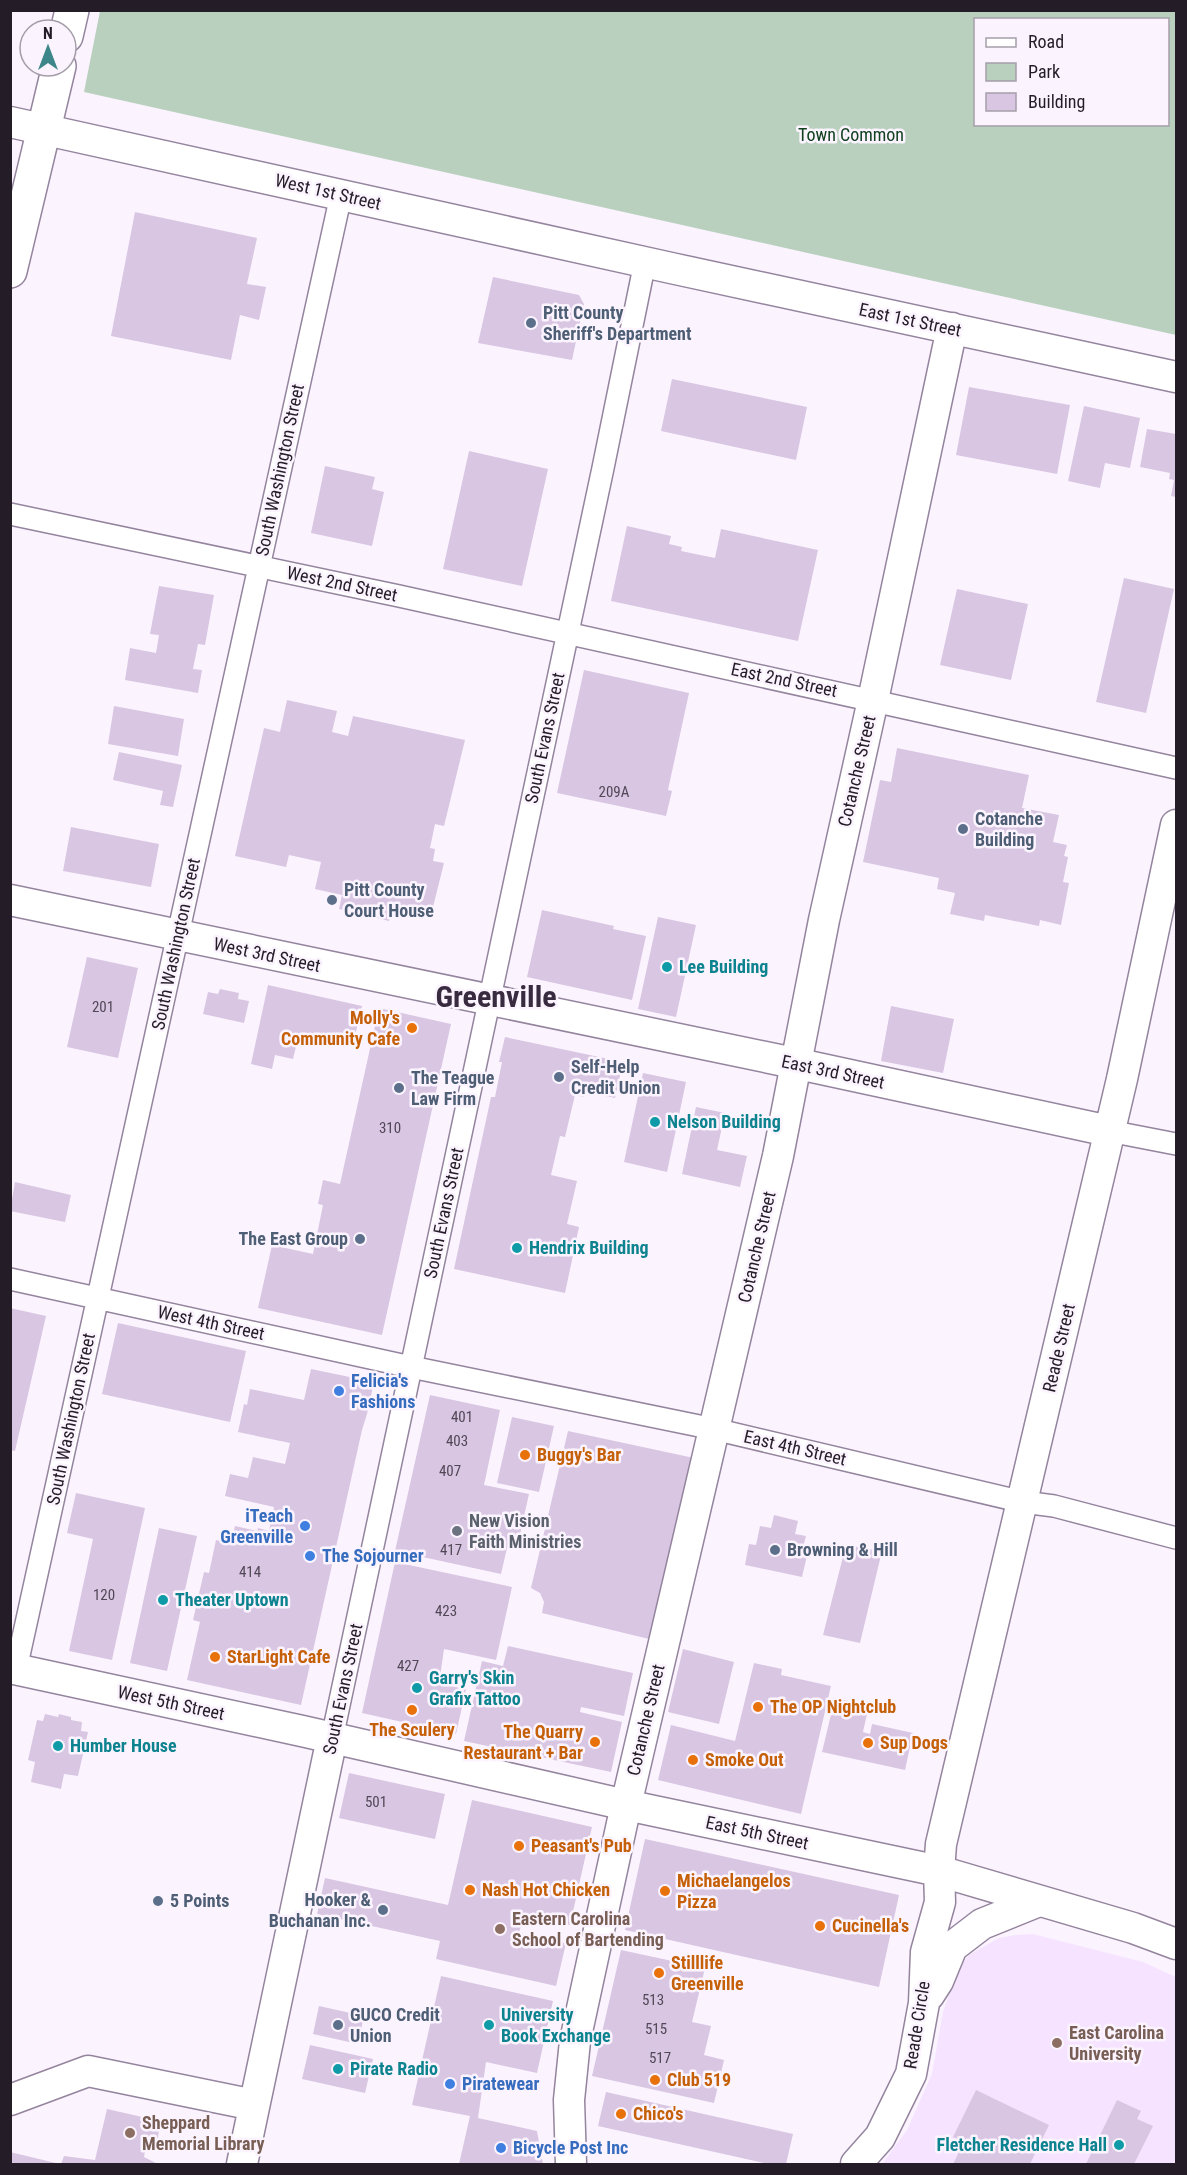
<svg xmlns="http://www.w3.org/2000/svg" width="1187" height="2175" viewBox="0 0 1187 2175" font-family="'Roboto Condensed',sans-serif">
	<rect width="100%" height="100%" fill="#fbf4ff"/>
	<!-- built -->
	<path fill="#f5e3ff" d="M 1033,1934 L 1143,1962 L 1176,1977 L 1176,2164 L 882,2164 L 907,2130 L 932,2074 L 943,2012 L 959,1967 L 969,1955 L 999,1938 L 1016,1935 Z"/>
	<!-- green -->
	<path fill="#bad0be" fill-rule="evenodd" d="M 100,11 L 1176,11 L 1176,335 L 84,92 ZM 976,20 L 1168,20 L 1168,124 L 976,124 Z"/>
	<!-- building -->
	<path fill="#d9c6e3" d="M 135,212 L 257,238 L 247,284 L 266,287 L 259,320 L 240,315 L 231,360 L 111,336 Z
		M 493,277 L 579,295 L 584,304 L 572,360 L 478,343 Z
		M 672,379 L 807,407 L 796,460 L 661,431 Z
		M 969,387 L 1070,405 L 1057,474 L 956,455 Z
		M 1084,406 L 1140,418 L 1130,468 L 1105,463 L 1100,488 L 1068,481 Z
		M 1147,429 L 1176,434 L 1176,497 L 1171,496 L 1174,480 L 1169,479 L 1170,473 L 1140,467 Z
		M 469,451 L 548,469 L 522,586 L 443,569 Z
		M 325,466 L 375,477 L 372,489 L 384,492 L 372,546 L 311,533 Z
		M 627,526 L 671,536 L 669,544 L 682,547 L 681,551 L 715,558 L 721,529 L 818,550 L 798,641 L 611,601 Z
		M 1124,578 L 1174,589 L 1146,713 L 1096,702 Z
		M 159,586 L 214,595 L 205,645 L 198,644 L 193,669 L 202,670 L 198,693 L 125,680 L 130,648 L 156,653 L 159,635 L 150,634 Z
		M 957,589 L 1028,604 L 1011,680 L 940,665 Z
		M 584,670 L 689,693 L 668,790 L 672,791 L 666,816 L 557,793 Z
		M 287,700 L 337,711 L 332,732 L 348,736 L 353,716 L 465,740 L 444,826 L 435,824 L 430,848 L 435,849 L 433,861 L 444,863 L 433,907 L 422,905 L 420,915 L 392,908 L 389,921 L 339,909 L 342,895 L 315,889 L 321,862 L 289,855 L 286,867 L 235,856 L 264,728 L 280,732 Z
		M 114,706 L 184,719 L 178,756 L 108,744 Z
		M 897,748 L 1029,775 L 1022,808 L 1059,815 L 1053,842 L 1067,845 L 1064,856 L 1068,857 L 1063,882 L 1069,883 L 1061,925 L 1040,920 L 1039,926 L 985,915 L 984,921 L 950,914 L 955,893 L 937,889 L 939,878 L 863,862 L 880,780 L 891,782 Z
		M 119,752 L 182,765 L 173,807 L 160,805 L 163,791 L 113,780 Z
		M 71,827 L 159,844 L 151,887 L 63,871 Z
		M 542,910 L 614,926 L 613,929 L 646,936 L 632,1000 L 527,977 Z
		M 658,917 L 696,925 L 676,1017 L 638,1009 Z
		M 87,957 L 138,968 L 118,1058 L 67,1047 Z
		M 268,985 L 362,1006 L 353,1045 L 299,1034 L 293,1059 L 275,1055 L 272,1069 L 251,1064 Z
		M 220,989 L 239,993 L 238,999 L 249,1001 L 244,1023 L 203,1014 L 208,992 L 218,994 Z
		M 891,1006 L 954,1019 L 943,1073 L 881,1061 Z
		M 379,1008 L 451,1024 L 382,1335 L 258,1308 L 272,1245 L 313,1254 L 323,1205 L 318,1204 L 323,1180 L 340,1184 Z
		M 505,1037 L 623,1062 L 615,1098 L 585,1092 L 584,1097 L 575,1095 L 565,1137 L 560,1136 L 551,1175 L 577,1181 L 567,1224 L 579,1227 L 565,1293 L 454,1269 L 491,1097 L 495,1097 L 502,1062 L 499,1062 Z
		M 643,1073 L 686,1082 L 667,1172 L 624,1162 Z
		M 696,1107 L 725,1113 L 717,1150 L 747,1156 L 740,1187 L 682,1174 Z
		M 15,1182 L 71,1195 L 65,1222 L 10,1211 Z
		M 10,1308 L 46,1316 L 15,1451 L 10,1450 Z
		M 118,1323 L 246,1351 L 230,1422 L 102,1394 Z
		M 311,1369 L 374,1382 L 367,1414 L 362,1430 L 301,1705 L 187,1680 L 200,1622 L 193,1620 L 204,1572 L 209,1573 L 216,1540 L 231,1544 L 235,1526 L 257,1531 L 258,1528 L 269,1531 L 274,1507 L 225,1496 L 230,1474 L 248,1478 L 253,1457 L 285,1464 L 290,1443 L 238,1432 L 244,1404 L 247,1405 L 250,1389 L 304,1400 Z
		M 430,1395 L 500,1410 L 484,1485 L 529,1494 L 519,1539 L 512,1537 L 510,1549 L 507,1548 L 501,1574 L 395,1551 Z
		M 512,1417 L 554,1426 L 539,1492 L 497,1483 Z
		M 568,1431 L 694,1458 L 653,1640 L 542,1613 L 544,1602 L 540,1593 L 531,1588 Z
		M 76,1493 L 145,1508 L 112,1660 L 69,1651 L 93,1539 L 67,1533 Z
		M 774,1515 L 798,1521 L 795,1534 L 806,1536 L 801,1555 L 807,1556 L 802,1577 L 745,1565 L 749,1544 L 756,1545 L 760,1526 L 771,1528 Z
		M 159,1528 L 197,1536 L 167,1671 L 130,1663 Z
		M 846,1545 L 882,1551 L 860,1643 L 823,1635 Z
		M 395,1562 L 512,1587 L 496,1660 L 444,1649 L 439,1684 L 466,1689 L 456,1734 L 362,1713 Z
		M 508,1646 L 633,1673 L 624,1716 L 581,1707 L 580,1712 L 622,1722 L 611,1772 L 464,1741 L 482,1661 L 503,1666 Z
		M 683,1649 L 734,1662 L 719,1724 L 668,1712 Z
		M 754,1663 L 782,1669 L 781,1675 L 831,1686 L 801,1814 L 658,1780 L 671,1725 L 735,1741 Z
		M 835,1698 L 869,1705 L 863,1732 L 870,1734 L 872,1724 L 913,1733 L 905,1770 L 822,1752 Z
		M 45,1714 L 58,1717 L 59,1714 L 71,1717 L 71,1720 L 82,1722 L 81,1731 L 88,1732 L 78,1776 L 64,1774 L 61,1789 L 31,1782 L 35,1762 L 28,1760 L 37,1720 L 43,1721 Z
		M 349,1773 L 445,1794 L 435,1839 L 339,1818 Z
		M 472,1800 L 592,1827 L 570,1925 L 524,1915 L 519,1933 L 566,1943 L 556,1986 L 436,1959 L 440,1941 L 317,1914 L 325,1878 L 448,1905 Z
		M 645,1839 L 899,1895 L 879,1987 L 625,1930 Z
		M 621,1950 L 705,1968 L 692,2022 L 711,2026 L 704,2055 L 724,2060 L 714,2103 L 592,2076 Z
		M 441,1976 L 553,2001 L 537,2073 L 486,2062 L 478,2118 L 537,2131 L 543,2164 L 459,2164 L 470,2116 L 412,2105 Z
		M 319,2006 L 364,2016 L 358,2044 L 313,2034 Z
		M 310,2045 L 373,2059 L 365,2093 L 302,2079 Z
		M 976,2090 L 1049,2125 L 1030,2164 L 953,2164 L 964,2142 L 953,2137 Z
		M 606,2092 L 793,2134 L 786,2164 L 769,2164 L 598,2126 Z
		M 1117,2100 L 1141,2111 L 1137,2119 L 1153,2126 L 1134,2164 L 1086,2164 Z
		M 107,2109 L 160,2121 L 157,2146 L 146,2145 L 144,2157 L 158,2164 L 61,2164 L 64,2156 L 95,2160 Z
		M 10,2152 L 60,2164 L 10,2164 Z"/>
	<g fill="none" stroke-linecap="round" stroke-linejoin="round">
		<!-- street casing -->
		<g stroke="#94849d" stroke-width="24">
			<path id="street" d="M 10,514 L 399,596 L 1176,768
				M 1109,1131 L 1176,1144
				M 10,1279 L 411,1367 L 714,1429 L 1023,1502 L 1054,1506 L 1176,1538
				M 16,1669 L 341,195
				M 332,1738 L 603,468 L 645,262"/>
		</g>
		<!-- secondary casing -->
		<g stroke="#94849d" stroke-width="33">
			<path id="secondary" d="M 10,122 L 671,268 L 1176,377
				M 10,900 L 794,1063 L 1109,1131
				M 10,1668 L 302,1731 L 626,1805 L 939,1871 L 1133,1928 L 1176,1944
				M 929,1995 L 938,1981 L 952,1947 L 982,1924 L 1039,1901
				M 10,2100 L 88,2071 L 254,2105
				M 242,2164 L 332,1738
				M 571,2164 L 569,2100 L 575,2041 L 626,1805 L 778,1156 L 824,920 L 873,700 L 952,328
				M 856,2164 L 880,2137 L 911,2074 L 924,2003 L 926,1952 L 940,1902 L 939,1871 L 941,1844 L 1122,1079 L 1176,825"/>
		</g>
		<!-- primary casing -->
		<g stroke="#94849d" stroke-width="36">
			<path id="primary" d="M 66,36 L 72,10
				M 10,271 L 59,66"/>
		</g>
		<!-- street -->
		<use href="#street" stroke="#fff" stroke-width="21"/>
		<!-- secondary -->
		<use href="#secondary" stroke="#fff" stroke-width="30"/>
		<!-- primary -->
		<use href="#primary" stroke="#fff" stroke-width="33"/>
	</g>
	<!-- markers -->
	<g fill="#5c6f8a" stroke="#fbf4ff" stroke-width="2">
		<circle cx="531" cy="323" r="6"/>
		<circle cx="963" cy="829" r="6"/>
		<circle cx="332" cy="900" r="6"/>
		<circle cx="559" cy="1077" r="6"/>
		<circle cx="399" cy="1088" r="6"/>
		<circle cx="360" cy="1239" r="6"/>
		<circle cx="775" cy="1550" r="6"/>
		<circle cx="158" cy="1901" r="6"/>
		<circle cx="383" cy="1910" r="6"/>
		<circle cx="338" cy="2025" r="6"/>
	</g>
	<g fill="#0f9aa8" stroke="#fbf4ff" stroke-width="2">
		<circle cx="667" cy="967" r="6"/>
		<circle cx="655" cy="1122" r="6"/>
		<circle cx="517" cy="1248" r="6"/>
		<circle cx="163" cy="1600" r="6"/>
		<circle cx="417" cy="1688" r="6"/>
		<circle cx="58" cy="1746" r="6"/>
		<circle cx="489" cy="2025" r="6"/>
		<circle cx="338" cy="2069" r="6"/>
		<circle cx="1119" cy="2145" r="6"/>
	</g>
	<g fill="#e8710a" stroke="#fbf4ff" stroke-width="2">
		<circle cx="412" cy="1028" r="6"/>
		<circle cx="525" cy="1455" r="6"/>
		<circle cx="215" cy="1657" r="6"/>
		<circle cx="758" cy="1707" r="6"/>
		<circle cx="412" cy="1710" r="6"/>
		<circle cx="595" cy="1742" r="6"/>
		<circle cx="868" cy="1743" r="6"/>
		<circle cx="693" cy="1760" r="6"/>
		<circle cx="519" cy="1846" r="6"/>
		<circle cx="470" cy="1890" r="6"/>
		<circle cx="665" cy="1891" r="6"/>
		<circle cx="820" cy="1926" r="6"/>
		<circle cx="659" cy="1973" r="6"/>
		<circle cx="655" cy="2080" r="6"/>
		<circle cx="621" cy="2114" r="6"/>
	</g>
	<g fill="#3f7fe0" stroke="#fbf4ff" stroke-width="2">
		<circle cx="339" cy="1391" r="6"/>
		<circle cx="305" cy="1526" r="6"/>
		<circle cx="310" cy="1556" r="6"/>
		<circle cx="450" cy="2084" r="6"/>
		<circle cx="501" cy="2148" r="6"/>
	</g>
	<circle fill="#6b7280" stroke="#fbf4ff" stroke-width="2" cx="457" cy="1531" r="6"/>
	<g fill="#8d6e63" stroke="#fbf4ff" stroke-width="2">
		<circle cx="500" cy="1929" r="6"/>
		<circle cx="1057" cy="2043" r="6"/>
		<circle cx="130" cy="2133" r="6"/>
	</g>
	<g text-anchor="middle" stroke-width="5" stroke-linejoin="round" paint-order="stroke">
		<!-- number labels -->
		<g font-size="15" fill="#514756">
			<text x="614" y="797">209A</text>
			<text x="103" y="1012">201</text>
			<text x="390" y="1133">310</text>
			<text x="462" y="1422">401</text>
			<text x="457" y="1446">403</text>
			<text x="450" y="1476">407</text>
			<text x="451" y="1555">417</text>
			<text x="250" y="1577">414</text>
			<text x="104" y="1600">120</text>
			<text x="446" y="1616">423</text>
			<text x="408" y="1671">427</text>
			<text x="376" y="1807">501</text>
			<text x="653" y="2005">513</text>
			<text x="656" y="2034">515</text>
			<text x="660" y="2063">517</text>
		</g>
		<!-- park labels -->
		<g font-size="18" fill="#11401f" stroke="#fbf4ff">
			<text x="851" y="141">Town Common</text>
		</g>
		<!-- street labels -->
		<g font-size="18" fill="#241d27" stroke="#fbf4ff">
			<text transform="translate(328 192) rotate(13)" y="6">West 1st Street</text>
			<text transform="translate(910 320) rotate(12)" y="6">East 1st Street</text>
			<text transform="translate(280 470) rotate(-78)" y="6">South Washington Street</text>
			<text transform="translate(342 584) rotate(12)" y="6">West 2nd Street</text>
			<text transform="translate(784 680) rotate(12)" y="6">East 2nd Street</text>
			<text transform="translate(545 738) rotate(-78)" y="6">South Evans Street</text>
			<text transform="translate(857 771) rotate(-77)" y="6">Cotanche Street</text>
			<text transform="translate(176 944) rotate(-78)" y="6">South Washington Street</text>
			<text transform="translate(267 955) rotate(12)" y="6">West 3rd Street</text>
			<text transform="translate(833 1072) rotate(12)" y="6">East 3rd Street</text>
			<text transform="translate(444 1213) rotate(-78)" y="6">South Evans Street</text>
			<text transform="translate(757 1247) rotate(-77)" y="6">Cotanche Street</text>
			<text transform="translate(211 1323) rotate(12)" y="6">West 4th Street</text>
			<text transform="translate(1059 1348) rotate(-77)" y="6">Reade Street</text>
			<text transform="translate(71 1419) rotate(-78)" y="6">South Washington Street</text>
			<text transform="translate(795 1448) rotate(13)" y="6">East 4th Street</text>
			<text transform="translate(343 1689) rotate(-78)" y="6">South Evans Street</text>
			<text transform="translate(171 1703) rotate(12)" y="6">West 5th Street</text>
			<text transform="translate(646 1720) rotate(-77)" y="6">Cotanche Street</text>
			<text transform="translate(757 1833) rotate(12)" y="6">East 5th Street</text>
			<text transform="translate(917 2025) rotate(-81)" y="6">Reade Circle</text>
		</g>
		<!-- service labels -->
		<g font-size="18" font-weight="bold" fill="#4e5e75" stroke="#fbf4ff" text-anchor="start">
			<text x="543" y="319">Pitt County<tspan x="543" dy="21">Sheriff's Department</tspan></text>
			<text x="975" y="825">Cotanche<tspan x="975" dy="21">Building</tspan></text>
			<text x="344" y="896">Pitt County<tspan x="344" dy="21">Court House</tspan></text>
			<text x="571" y="1073">Self-Help<tspan x="571" dy="21">Credit Union</tspan></text>
			<text x="411" y="1084">The Teague<tspan x="411" dy="21">Law Firm</tspan></text>
			<text x="348" y="1245" text-anchor="end">The East Group</text>
			<text x="787" y="1556">Browning &amp; Hill</text>
			<text x="371" y="1906" text-anchor="end">Hooker &amp;<tspan x="371" dy="21">Buchanan Inc.</tspan></text>
			<text x="170" y="1907">5 Points</text>
			<text x="350" y="2021">GUCO Credit<tspan x="350" dy="21">Union</tspan></text>
		</g>
		<!-- culture labels -->
		<g font-size="18" font-weight="bold" fill="#0d838f" stroke="#fbf4ff" text-anchor="start">
			<text x="679" y="973">Lee Building</text>
			<text x="667" y="1128">Nelson Building</text>
			<text x="529" y="1254">Hendrix Building</text>
			<text x="175" y="1606">Theater Uptown</text>
			<text x="429" y="1684">Garry's Skin<tspan x="429" dy="21">Grafix Tattoo</tspan></text>
			<text x="70" y="1752">Humber House</text>
			<text x="501" y="2021">University<tspan x="501" dy="21">Book Exchange</tspan></text>
			<text x="350" y="2075">Pirate Radio</text>
			<text x="1107" y="2151" text-anchor="end">Fletcher Residence Hall</text>
		</g>
		<!-- food labels -->
		<g font-size="18" font-weight="bold" fill="#c56008" stroke="#fbf4ff" text-anchor="start">
			<text x="400" y="1024" text-anchor="end">Molly's<tspan x="400" dy="21">Community Cafe</tspan></text>
			<text x="537" y="1461">Buggy's Bar</text>
			<text x="227" y="1663">StarLight Cafe</text>
			<text x="770" y="1713">The OP Nightclub</text>
			<text x="412" y="1736" text-anchor="middle">The Sculery</text>
			<text x="583" y="1738" text-anchor="end">The Quarry<tspan x="583" dy="21">Restaurant + Bar</tspan></text>
			<text x="880" y="1749">Sup Dogs</text>
			<text x="705" y="1766">Smoke Out</text>
			<text x="531" y="1852">Peasant's Pub</text>
			<text x="677" y="1887">Michaelangelos<tspan x="677" dy="21">Pizza</tspan></text>
			<text x="482" y="1896">Nash Hot Chicken</text>
			<text x="832" y="1932">Cucinella's</text>
			<text x="671" y="1969">Stilllife<tspan x="671" dy="21">Greenville</tspan></text>
			<text x="667" y="2086">Club 519</text>
			<text x="633" y="2120">Chico's</text>
		</g>
		<!-- shop labels -->
		<g font-size="18" font-weight="bold" fill="#366cbe" stroke="#fbf4ff" text-anchor="start">
			<text x="351" y="1387">Felicia's<tspan x="351" dy="21">Fashions</tspan></text>
			<text x="293" y="1522" text-anchor="end">iTeach<tspan x="293" dy="21">Greenville</tspan></text>
			<text x="322" y="1562">The Sojourner</text>
			<text x="462" y="2090">Piratewear</text>
			<text x="513" y="2154">Bicycle Post Inc</text>
		</g>
		<!-- worship labels -->
		<g font-size="18" font-weight="bold" fill="#5b616d" stroke="#fbf4ff" text-anchor="start">
			<text x="469" y="1527">New Vision<tspan x="469" dy="21">Faith Ministries</tspan></text>
		</g>
		<!-- education labels -->
		<g font-size="18" font-weight="bold" fill="#785e54" stroke="#fbf4ff" text-anchor="start">
			<text x="512" y="1925">Eastern Carolina<tspan x="512" dy="21">School of Bartending</tspan></text>
			<text x="1069" y="2039">East Carolina<tspan x="1069" dy="21">University</tspan></text>
			<text x="142" y="2129">Sheppard<tspan x="142" dy="21">Memorial Library</tspan></text>
		</g>
		<!-- town labels -->
		<g font-size="30" font-weight="bold" fill="#382a3f" stroke="#fbf4ff">
			<text x="496" y="1007">Greenville</text>
		</g>
	</g>
	<!-- border -->
	<rect width="1187" height="2175" fill="none" stroke="#241d27" stroke-width="24"/>
	<!-- legend -->
	<rect x="974" y="18" width="195" height="108" fill="#fbf4ff" stroke="#a59ea9" stroke-width="1.5"/>
	<rect x="986" y="38" width="30" height="9" fill="#ffffff" stroke="#a59ea9" stroke-width="1.5"/>
	<text x="1028" y="48" font-size="18" fill="#241d27">Road</text>
	<rect x="986" y="63" width="30" height="18" fill="#bad0be" stroke="#a59ea9" stroke-width="1.5"/>
	<text x="1028" y="78" font-size="18" fill="#241d27">Park</text>
	<rect x="986" y="93" width="30" height="18" fill="#d9c6e3" stroke="#a59ea9" stroke-width="1.5"/>
	<text x="1028" y="108" font-size="18" fill="#241d27">Building</text>
	<!-- north arrow -->
	<g transform="translate(48 48)"><circle r="28" fill="#fbf4ff" stroke="#a59ea9" stroke-width="1.5"/>
	<path d="M0-4.5L10 22L0 15L-10 22Z" fill="#3d8689"/>
	<text y="-9" font-size="16" font-weight="bold" text-anchor="middle" fill="#241d27">N</text>
	</g>
</svg>
